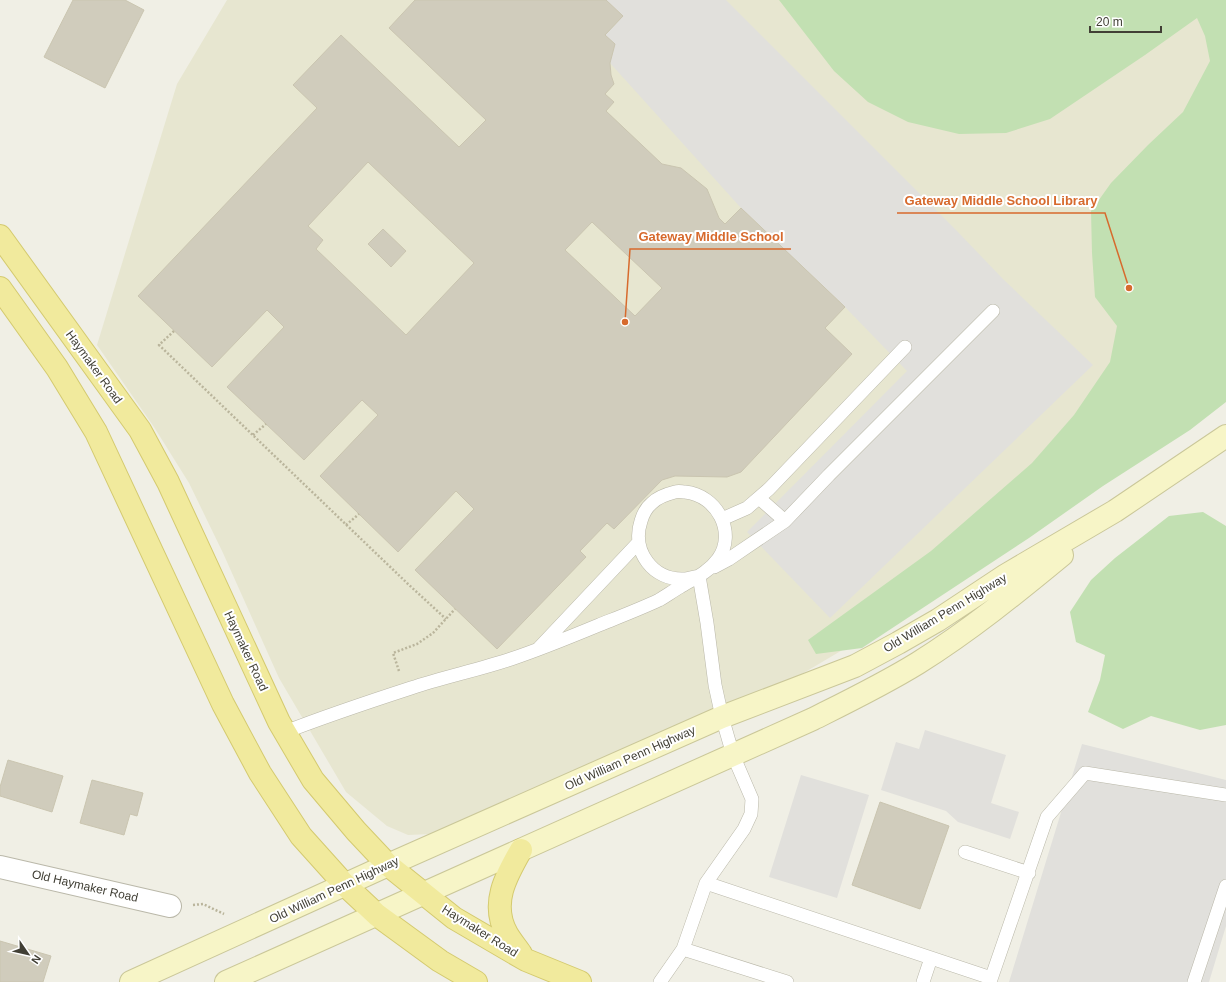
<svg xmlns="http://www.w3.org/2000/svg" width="1226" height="982" viewBox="0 0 1226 982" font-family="Helvetica,sans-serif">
	<rect width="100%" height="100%" fill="#f0efe5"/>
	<!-- education -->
	<path fill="#e7e6d0" d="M 227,0 L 1226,0 L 1141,383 L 883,626 L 790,681 L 472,819 L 431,834 L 408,835 L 387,826 L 346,792 L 279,678 L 223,553 L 189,483 L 154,427 L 97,345 L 177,84 Z"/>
	<!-- green -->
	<path fill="#c2e0b2" d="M 779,0 L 1226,0 L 1226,402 L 1190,430 L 1103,486 L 1029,538 L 862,648 L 816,654 L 808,640 L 931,551 L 1032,463 L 1074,415 L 1110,362 L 1117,326 L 1095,297 L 1092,253 L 1091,211 L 1111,183 L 1148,145 L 1183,112 L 1210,61 L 1205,36 L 1197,18 L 1145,55 L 1050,119 L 1006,133 L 959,134 L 908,122 L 868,102 L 834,71 Z
		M 1203,512 L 1226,526 L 1226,725 L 1200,730 L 1151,716 L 1123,729 L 1088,712 L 1100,680 L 1105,655 L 1076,642 L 1070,612 L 1091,580 L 1115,558 L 1169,516 Z"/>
	<!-- parking -->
	<path fill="#e1e0dc" d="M 606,0 L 726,0 L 957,231 L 1003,279 L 1093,365 L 830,618 L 747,532 L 907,371 L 845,307 L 741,208 L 610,63 L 605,35 L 623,16 Z
		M 925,730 L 1006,755 L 991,803 L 1019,812 L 1010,839 L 958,822 L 946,811 L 881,790 L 896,742 L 919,749 Z
		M 1082,744 L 1226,780 L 1226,926 L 1209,982 L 1009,982 Z
		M 801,775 L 869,795 L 837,898 L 769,877 Z"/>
	<!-- building -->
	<path fill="#d0ccbc" stroke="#cac5b0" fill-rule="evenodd" d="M 73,0 L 125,0 L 144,10 L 105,88 L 44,57 Z
		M 415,0 L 606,0 L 623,16 L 605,35 L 615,44 L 610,63 L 611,75 L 614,84 L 605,94 L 614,102 L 606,111 L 662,164 L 681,168 L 707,189 L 719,218 L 725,224 L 741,208 L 845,307 L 825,328 L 852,354 L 741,472 L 727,477 L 675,476 L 662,480 L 614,529 L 607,523 L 580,551 L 586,557 L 497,649 L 415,570 L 474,509 L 456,491 L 398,552 L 320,476 L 378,415 L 362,400 L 304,460 L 227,387 L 284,327 L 267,310 L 212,367 L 138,296 L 317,108 L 293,85 L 341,35 L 459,147 L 486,120 L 389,28 ZM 368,162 L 474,263 L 406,335 L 316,249 L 323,240 L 308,226 ZM 592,222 L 662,288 L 635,316 L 565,250 Z
		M 383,229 L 406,251 L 391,267 L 368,244 Z
		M 8,760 L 63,776 L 52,812 L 0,796 L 0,787 Z
		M 92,780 L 143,793 L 137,816 L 130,814 L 124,835 L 80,823 Z
		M 880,802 L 949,826 L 920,909 L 852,885 Z
		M 0,941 L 51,956 L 43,982 L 0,982 Z"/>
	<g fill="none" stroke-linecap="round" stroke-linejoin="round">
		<!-- lane casing -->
		<g stroke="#bab8a9" stroke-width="14">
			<path id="lane" d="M 759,498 L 785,521
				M 722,519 L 747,508 L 769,489 L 905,347
				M 714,567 L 729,559 L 785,521 L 829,475 L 993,311
				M 539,648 L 638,543
				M 285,732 C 326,716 368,702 411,688 C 444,677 478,670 511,659 C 541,649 570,637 599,625 C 619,617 640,609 659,600 C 666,596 673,591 680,587 C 693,579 709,572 718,559 C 737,533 717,495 685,492 C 682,492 679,491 675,492 C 667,494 658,497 652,503 C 647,507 643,514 641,521 C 631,551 653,581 685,579 C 689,579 694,577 699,576
				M 965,852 L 1029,873
				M 706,883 L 991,978
				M 683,949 L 787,982
				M 660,982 L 683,949 L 706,883 L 744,829 L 751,814 L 752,799 L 733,755 L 722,717 L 715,685 L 707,623 L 699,576
				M 923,982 L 931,958
				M 990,982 L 1047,817 L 1085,773 L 1226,795
				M 1194,982 L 1226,886"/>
		</g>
		<!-- street casing -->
		<g stroke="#bab8a9" stroke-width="24">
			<path id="street" d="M 0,867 L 170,906"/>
		</g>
		<!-- secondary casing -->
		<g stroke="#cac799" stroke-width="24">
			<path id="secondary" d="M 131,982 L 388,865 L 722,717 L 855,666 L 898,643 L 938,620 L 1006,575 L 1115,511 L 1226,436
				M 226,982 L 813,719 C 849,701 884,684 918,663 C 969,631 1016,593 1062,555"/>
		</g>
		<!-- primary casing -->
		<g stroke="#d4ca6f" stroke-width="24">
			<path id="primary" d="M 0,236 L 140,430 L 168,482 L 279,722 L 313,780 L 356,831 L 388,865 L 454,918 L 526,960 L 580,982
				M 0,288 L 57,368 L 96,432 L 223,704 L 260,773 L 301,836 L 345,885 L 377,915 L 440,961 L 476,982
				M 521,850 C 506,876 490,904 507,934 C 511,941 517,948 521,954"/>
		</g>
		<!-- path -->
		<path stroke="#bab59c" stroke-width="2.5" stroke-dasharray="2 2" stroke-linecap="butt" d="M 174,331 L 159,345 L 408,584 L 446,619
			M 253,435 L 266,424
			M 346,525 L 359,514
			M 399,671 L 393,653 L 417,644 L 433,633 L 455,609
			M 193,905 L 203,904 L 224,914"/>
		<!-- lane -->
		<use href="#lane" stroke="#fff" stroke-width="13"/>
		<!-- street -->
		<use href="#street" stroke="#fff" stroke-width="22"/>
		<!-- secondary -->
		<use href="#secondary" stroke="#f7f5c7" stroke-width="22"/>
		<!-- primary -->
		<use href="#primary" stroke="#f1ea9d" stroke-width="22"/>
	</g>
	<g text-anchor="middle" stroke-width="4" stroke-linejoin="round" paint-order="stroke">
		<!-- street labels -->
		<g font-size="12" fill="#413f35" stroke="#fff">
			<text transform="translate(94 367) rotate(54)" y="4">Haymaker Road</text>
			<text transform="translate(945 613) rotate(-31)" y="4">Old William Penn Highway</text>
			<text transform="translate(246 651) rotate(65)" y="4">Haymaker Road</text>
			<text transform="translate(630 758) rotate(-24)" y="4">Old William Penn Highway</text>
			<text transform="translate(85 886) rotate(13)" y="4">Old Haymaker Road</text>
			<text transform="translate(334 890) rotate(-25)" y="4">Old William Penn Highway</text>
			<text transform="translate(480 931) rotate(32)" y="4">Haymaker Road</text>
		</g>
	</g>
	<!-- callouts -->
	<path fill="none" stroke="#d76a2d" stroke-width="1.5" d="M1129 288L1105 213H897M625 322L630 249H791"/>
	<g fill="#d76a2d" stroke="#fff" stroke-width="1.5">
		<circle cx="1129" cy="288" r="4"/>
		<circle cx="625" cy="322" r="4"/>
	</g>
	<g font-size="13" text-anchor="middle" font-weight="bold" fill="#d76a2d" stroke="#fff" stroke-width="4" stroke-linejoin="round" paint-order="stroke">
		<text x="1001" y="205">Gateway Middle School Library</text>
		<text x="711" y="241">Gateway Middle School</text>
	</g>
	<!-- north arrow -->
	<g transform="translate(28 954) rotate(124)" stroke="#ffffff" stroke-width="3" paint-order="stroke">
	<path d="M0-3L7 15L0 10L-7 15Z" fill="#413f35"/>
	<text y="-6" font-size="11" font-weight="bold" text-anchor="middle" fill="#413f35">N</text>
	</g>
	<!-- scale -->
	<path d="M1090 26v6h71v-6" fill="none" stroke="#413f35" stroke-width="2"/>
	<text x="1096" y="26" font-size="12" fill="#413f35" stroke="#ffffff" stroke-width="3" paint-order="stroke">20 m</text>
</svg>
